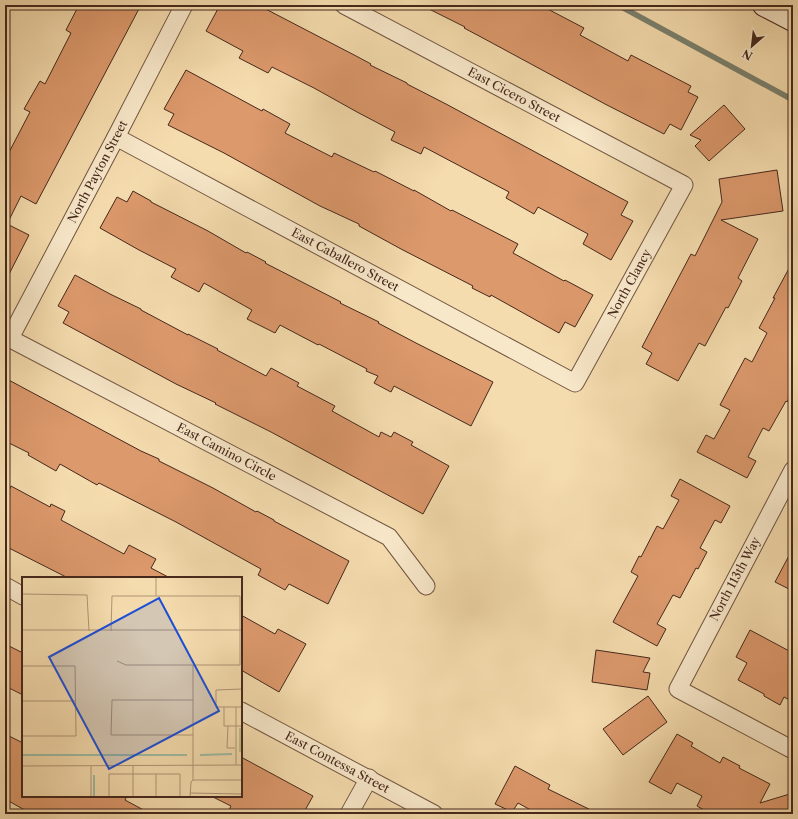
<svg xmlns="http://www.w3.org/2000/svg" width="798" height="819" viewBox="0 0 798 819" font-family="'Libre Caslon Text',serif">
	<rect width="100%" height="100%" fill="#f5dcae"/>
	<filter id="stains"><feTurbulence type="fractalNoise" baseFrequency=".005" numOctaves="4"/><feColorMatrix values="0 0 0 0 .2 0 0 0 0 .09 0 0 0 0 .02 0 0 0 .5 -.17"/></filter>
	<radialGradient id="worn" r=".72"><stop offset=".6" stop-color="#630" stop-opacity="0"/><stop offset="1" stop-color="#630" stop-opacity=".3"/></radialGradient>
	<g fill="none" stroke-linecap="round" stroke-linejoin="round">
		<!-- stream -->
		<path stroke="#7a816e" stroke-width="5.5" d="M 618,5 L 793,100"/>
	</g>
	<!-- building -->
	<path fill="#dc996c" stroke="#45281c" d="M 79,5 L 141,5 L 36,204 L 21,196 L 7,224 L 29,235 L 5,282 L 5,160 L 30,112 L 24,109 L 40,81 L 45,84 L 71,33 L 66,30 Z
		M 220,5 L 258,5 L 358,57 L 371,64 L 370,65 L 407,83 L 407,84 L 446,104 L 628,202 L 621,215 L 633,221 L 611,260 L 583,244 L 588,234 L 538,207 L 534,214 L 506,198 L 509,192 L 424,147 L 421,154 L 391,140 L 395,132 L 357,112 L 314,88 L 272,67 L 268,73 L 239,58 L 243,51 L 206,31 Z
		M 421,5 L 540,5 L 584,28 L 580,35 L 628,61 L 631,55 L 691,86 L 688,92 L 698,97 L 681,130 L 670,124 L 664,134 L 605,104 L 481,37 L 464,28 L 465,27 Z
		M 186,70 L 262,111 L 263,109 L 290,124 L 285,133 L 332,157 L 334,153 L 374,172 L 375,171 L 414,191 L 414,190 L 451,211 L 452,210 L 518,244 L 513,253 L 564,281 L 565,280 L 593,295 L 575,327 L 565,322 L 559,333 L 491,295 L 490,297 L 472,288 L 473,286 L 401,249 L 359,226 L 359,224 L 320,206 L 224,153 L 168,125 L 174,114 L 164,109 Z
		M 724,105 L 745,129 L 709,161 L 695,146 L 701,140 L 690,135 Z
		M 777,170 L 783,211 L 721,220 L 758,239 L 738,278 L 742,281 L 728,308 L 726,307 L 705,346 L 699,343 L 678,381 L 646,364 L 652,353 L 642,347 L 691,254 L 695,256 L 722,202 L 719,179 Z
		M 133,191 L 151,201 L 151,202 L 208,231 L 246,253 L 247,252 L 266,262 L 265,263 L 341,302 L 340,303 L 379,322 L 378,323 L 416,343 L 493,382 L 471,426 L 394,386 L 391,392 L 374,383 L 378,376 L 366,371 L 367,369 L 319,344 L 318,345 L 280,325 L 275,333 L 247,319 L 252,310 L 204,283 L 199,292 L 171,277 L 176,269 L 139,250 L 100,228 L 117,197 L 127,202 Z
		M 793,261 L 793,390 L 787,402 L 786,401 L 769,431 L 763,428 L 748,457 L 756,461 L 747,478 L 697,452 L 706,435 L 714,439 L 730,410 L 720,405 L 745,358 L 752,362 L 767,333 L 759,328 L 775,298 L 773,298 Z
		M 75,275 L 110,294 L 141,309 L 141,310 L 188,335 L 188,334 L 218,349 L 217,350 L 266,376 L 271,368 L 299,383 L 297,386 L 335,406 L 332,411 L 379,437 L 381,432 L 391,437 L 394,432 L 413,442 L 411,445 L 449,466 L 423,514 L 271,432 L 215,404 L 216,403 L 176,384 L 63,323 L 69,312 L 58,306 Z
		M 5,378 L 141,451 L 159,459 L 159,461 L 213,488 L 256,512 L 257,511 L 274,520 L 274,521 L 349,561 L 328,604 L 289,584 L 285,590 L 258,575 L 261,569 L 176,522 L 99,483 L 97,485 L 60,464 L 56,471 L 28,455 L 29,453 L 5,441 Z
		M 680,479 L 730,506 L 721,523 L 715,520 L 700,548 L 707,552 L 698,569 L 696,568 L 680,598 L 673,595 L 657,624 L 666,629 L 657,646 L 613,622 L 638,576 L 631,572 L 639,556 L 641,557 L 657,526 L 663,529 L 679,500 L 671,496 Z
		M 11,486 L 50,507 L 51,504 L 65,511 L 61,520 L 124,554 L 129,545 L 156,559 L 151,568 L 170,578 L 68,578 L 5,546 L 5,499 Z
		M 793,548 L 793,591 L 775,582 Z
		M 241,615 L 275,634 L 278,629 L 306,644 L 279,692 L 241,670 Z
		M 750,630 L 793,653 L 793,702 L 784,697 L 780,705 L 764,696 L 764,694 L 738,680 L 747,663 L 736,657 Z
		M 5,644 L 23,653 L 23,695 L 5,686 Z
		M 596,650 L 650,658 L 643,672 L 650,673 L 647,690 L 592,682 Z
		M 648,696 L 667,722 L 623,755 L 603,729 Z
		M 5,734 L 23,743 L 23,796 L 127,796 L 125,800 L 151,814 L 32,814 L 5,799 Z
		M 677,734 L 693,743 L 691,746 L 720,763 L 723,757 L 740,766 L 739,768 L 770,784 L 760,803 L 793,793 L 793,814 L 711,814 L 697,806 L 702,796 L 677,783 L 671,794 L 649,782 Z
		M 241,757 L 313,796 L 303,814 L 227,814 L 231,806 L 211,796 L 241,796 Z
		M 515,766 L 550,785 L 548,789 L 599,814 L 538,814 L 518,803 L 512,812 L 495,804 Z"/>
	<g fill="none" stroke-linecap="round" stroke-linejoin="round">
		<!-- lane casing -->
		<g stroke="#715540" stroke-width="10">
			<path id="lane" d="M 5,27 L 5,28"/>
		</g>
		<!-- street casing -->
		<g stroke="#715540" stroke-width="19">
			<g id="street">
				<path id="s1" d="M 116,137 L 575,383 L 684,185 L 344,5"/>
				<path id="s2" d="M 5,336 L 389,537 L 426,586"/>
				<path id="s3" d="M 10,338 L 116,137 L 184,5"/>
				<path d="M 793,470 L 678,689 L 793,750"/>
				<path d="M 5,586 L 23,596"/>
				<path id="s4" d="M 241,711 L 434,814"/>
				<path d="M 349,814 L 369,778"/>
			</g>
		</g>
		<!-- secondary casing -->
		<g stroke="#45281c" stroke-width="24">
			<path id="secondary" d="M 764,5 L 793,20"/>
		</g>
		<!-- lane -->
		<use href="#lane" stroke="#f8e8ca" stroke-width="8"/>
		<!-- street -->
		<use href="#street" stroke="#f8e8ca" stroke-width="17"/>
		<!-- secondary -->
		<use href="#secondary" stroke="#f8e8ca" stroke-width="22"/>
	</g>
	<g text-anchor="middle" stroke-width="3" stroke-linejoin="round" paint-order="stroke">
		<!-- street labels -->
		<g font-size="12" fill="#45281c" stroke="#f8e8ca">
			<text transform="translate(514 95) rotate(28)" y="4">East Cicero Street</text>
			<text dy="4" stroke="none"><textPath href="#s3" startOffset="188">North Payton Street</textPath></text>
			<text dy="4" stroke="none"><textPath href="#s1" startOffset="260">East Caballero Street</textPath></text>
			<text dy="4" stroke="none"><textPath href="#s1" startOffset="634">North Clancy</textPath></text>
			<text dy="4" stroke="none"><textPath href="#s2" startOffset="250">East Camino Circle</textPath></text>
			<text transform="translate(735 579) rotate(-62)" y="4">North 113th Way</text>
			<text dy="4" stroke="none"><textPath href="#s4" startOffset="109">East Contessa Street</textPath></text>
		</g>
	</g>
	<!-- overview -->
	<g transform="translate(22 577)">
		<rect width="220" height="220" fill="#f5dcae"/>
		<path d="M 217,151 L 220,151 L 220,175 L 217,175 Z" fill="#c1bf86"/>
		<path fill="none" stroke="#9dbca4" stroke-width="2" d="M 0,178 L 165,178M 178,178 L 210,177M 72,198 L 72,220"/>
		<path fill="none" stroke="#af9474" stroke-width="1" d="M 134,0 L 134,19M 0,17 L 65,18 L 67,54M 0,53 L 219,53M 89,54 L 90,19 L 218,19 L 218,88 L 104,88 L 95,84M 171,88 L 171,203 L 220,203M 0,89 L 53,89 L 54,159 L 0,159M 220,112 L 194,113 L 194,130 L 220,130M 171,123 L 90,123 L 89,158 L 171,158M 0,124 L 53,124M 202,130 L 202,149 L 220,149M 206,149 L 205,171 L 213,171M 214,188 L 214,130M 0,189 L 220,188M 69,189 L 69,220M 168,216 L 220,217M 87,220 L 87,197 L 158,197 L 158,220M 111,220 L 111,189M 134,220 L 134,197M 168,220 L 169,205 L 171,203"/>
		<path fill="#1d4ed8" fill-opacity="0.15" stroke="#1d4ed8" stroke-width="2" d="M 137,21 L 197,134 L 87,192 L 27,80 Z"/>
		<rect width="220" height="220" fill="none" stroke="#45281c" stroke-width="2"/>
	</g>
	<!-- margin -->
	<rect width="798" height="819" fill="none" stroke="#f5dcae" stroke-width="20"/>
	<rect x="6" y="6" width="786" height="807" fill="none" stroke="#45281c" stroke-width="2"/>
	<rect x="10" y="10" width="778" height="799" fill="none" stroke="#45281c"/>
	<!-- north arrow -->
	<g transform="translate(752 46) rotate(208)" stroke="#f8e8ca" stroke-width="3" paint-order="stroke">
	<path d="M0-3L7 15L0 10L-7 15Z" fill="#45281c"/>
	<text y="-6" font-size="11" font-weight="bold" text-anchor="middle" fill="#45281c">N</text>
	</g>
	<rect width="100%" height="100%" filter="url(#stains)"/>
	<rect width="100%" height="100%" fill="url(#worn)"/>
</svg>
